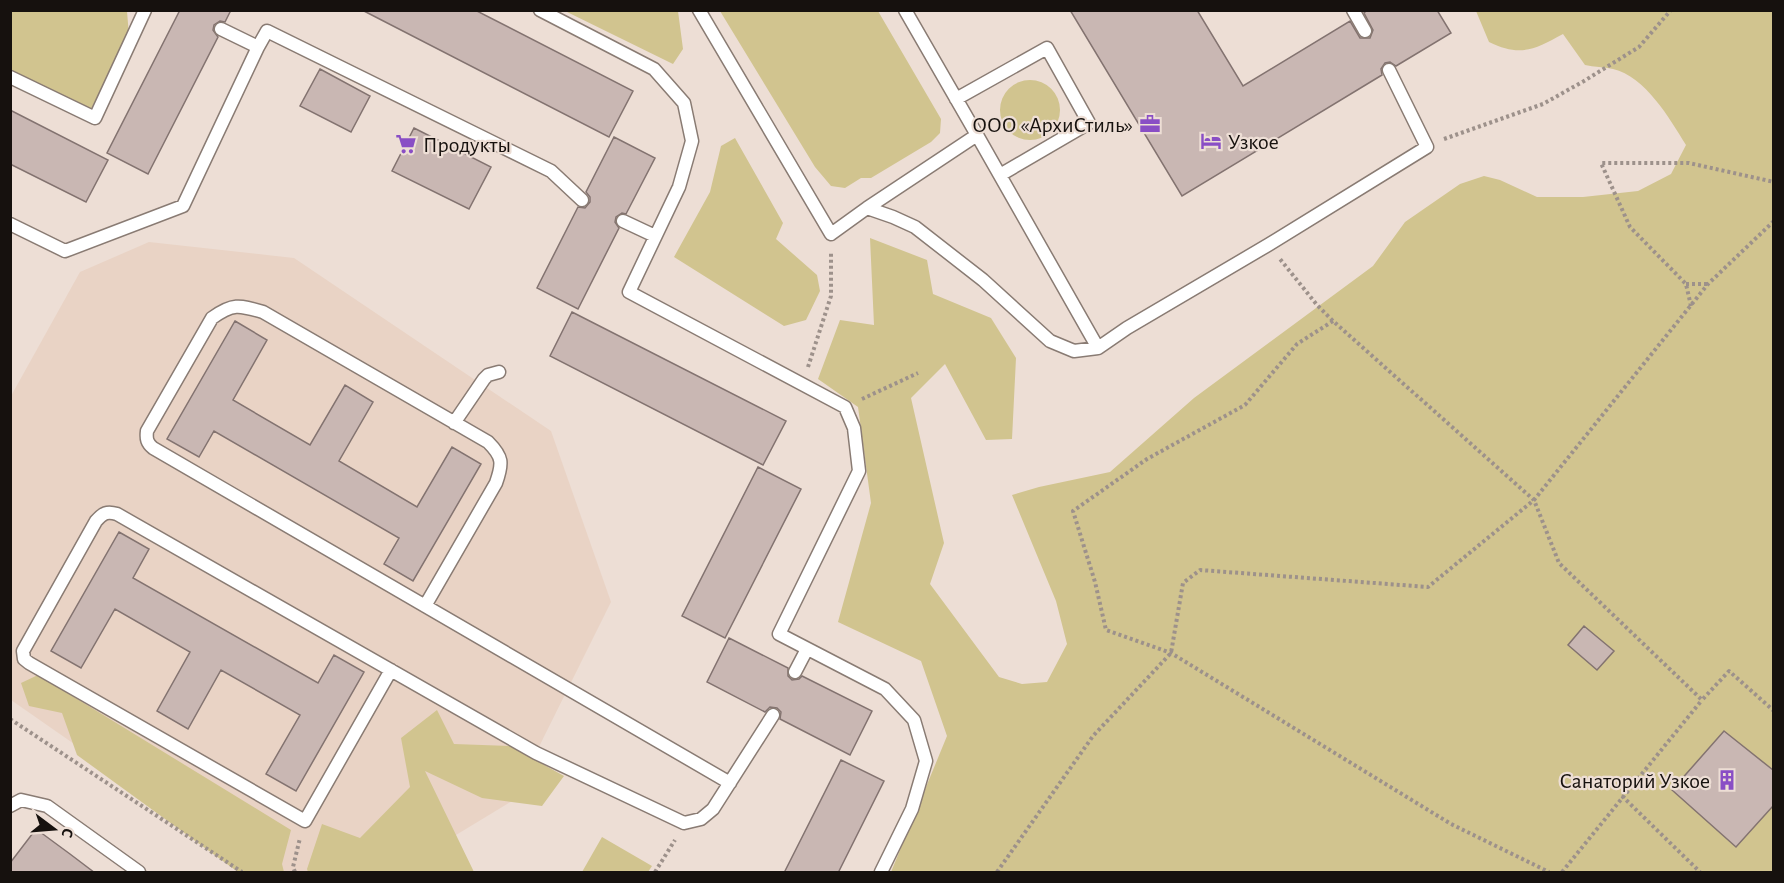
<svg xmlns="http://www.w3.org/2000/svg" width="1784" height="883" viewBox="0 0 1784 883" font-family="'Alegreya Sans',sans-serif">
	<rect width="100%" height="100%" fill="#edded5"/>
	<!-- built -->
	<path fill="#e9d3c5" d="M 149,242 L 294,258 L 551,431 L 611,602 L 512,801 L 395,872 L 258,872 L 11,700 L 11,396 L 80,272 Z"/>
	<!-- green -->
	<path fill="#d1c48f" d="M 10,11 L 127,11 L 129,36 L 91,109 L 11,70 Z
		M 565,11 L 678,11 L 683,49 L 673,64 Z
		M 720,11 L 878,11 L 941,119 L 940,133 L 931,142 L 871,178 L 861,178 L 845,188 L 831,186 L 815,167 Z
		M 1476,11 L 1773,11 L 1773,872 L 891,872 L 947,736 L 921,661 L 838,622 L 871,503 L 858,407 L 818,379 L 840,320 L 874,325 L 870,238 L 927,260 L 933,294 L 991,318 L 1016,358 L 1012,439 L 986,440 L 945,364 L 911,398 L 944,543 L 930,584 L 999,677 L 1022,684 L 1047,682 L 1067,644 L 1056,601 L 1012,495 L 1039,487 L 1110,472 L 1194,398 L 1373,266 L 1405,222 L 1460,184 L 1484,176 L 1500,180 L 1537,197 L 1583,197 L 1638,191 L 1671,174 L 1686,145 C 1670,119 1645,76 1613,69 C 1604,67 1594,67 1585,65 L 1563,34 C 1534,50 1520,57 1489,42 Z
		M1000 110a30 30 0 1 1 60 0a30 30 0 1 1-60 0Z
		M 735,138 L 783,223 L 776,239 L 817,275 L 820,291 L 806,320 L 784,326 L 674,257 L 710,192 L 721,146 Z
		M 38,675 L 291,830 L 282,864 L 284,872 L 238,872 L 77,755 L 62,713 L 29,706 L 21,683 Z
		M 437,710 L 454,744 L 510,746 L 564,776 L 542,806 L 482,798 L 425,771 L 474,872 L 308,872 L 307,869 L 322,824 L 360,838 L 410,787 L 401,738 Z
		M 602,837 L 652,866 L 648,872 L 582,872 Z"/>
	<!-- building -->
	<path fill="#c9b7b3" stroke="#837370" stroke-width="1.5" d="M 180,10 L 231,10 L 225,22 L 220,21 L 214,25 L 213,30 L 218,37 L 148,174 L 107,153 Z
		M 362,10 L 475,10 L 633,91 L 609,137 Z
		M 1070,10 L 1197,10 L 1243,86 L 1350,21 L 1360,38 L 1370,38 L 1373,30 L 1364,13 L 1367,10 L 1437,10 L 1451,33 L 1396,66 L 1390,62 L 1385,63 L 1381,69 L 1382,75 L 1182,196 Z
		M 320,69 L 370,96 L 351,132 L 300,106 Z
		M 10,110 L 108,160 L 86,202 L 10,164 Z
		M 414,128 L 491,167 L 469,209 L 392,171 Z
		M 614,137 L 655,158 L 626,214 L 622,213 L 616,217 L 615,222 L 619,228 L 578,309 L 537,288 L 578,207 L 585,208 L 590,202 L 590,197 L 586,192 Z
		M 572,312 L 786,421 L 763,465 L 550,356 Z
		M 235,321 L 267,340 L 233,400 L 310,445 L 345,385 L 373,402 L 339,461 L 417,507 L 452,447 L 481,464 L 413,581 L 384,564 L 399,538 L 214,431 L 199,457 L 167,439 Z
		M 758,467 L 801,489 L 725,638 L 682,616 Z
		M 119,532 L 149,549 L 133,578 L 318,683 L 334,655 L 364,672 L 296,791 L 266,774 L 300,715 L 221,670 L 188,729 L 157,711 L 190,652 L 115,609 L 81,668 L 51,651 Z
		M 1584,626 L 1614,651 L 1597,670 L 1568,645 Z
		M 729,638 L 788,668 L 788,676 L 792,680 L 799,679 L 802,676 L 872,711 L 850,755 L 780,719 L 781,712 L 777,708 L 770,707 L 765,712 L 707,682 Z
		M 1724,731 L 1773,770 L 1773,806 L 1736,847 L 1672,790 Z
		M 841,760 L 884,781 L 838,873 L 784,873 Z
		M 36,829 L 70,854 L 95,873 L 10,873 L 10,863 Z"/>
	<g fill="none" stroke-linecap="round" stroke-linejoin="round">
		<!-- lane casing -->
		<g stroke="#897b73" stroke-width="15">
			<path id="lane" d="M 540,10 L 654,69 L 684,103 L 692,141 L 679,187 L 629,292 L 845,407 L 854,428 L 859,471 L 779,634 L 885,689 L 914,720 L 926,761 L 912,809 L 881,872
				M 699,10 L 831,234 L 867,208 L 893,217 L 915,227 L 983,280 L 1050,341 L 1074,351 L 1098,348 L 1127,328 L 1268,245 L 1427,147 L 1389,70
				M 1353,10 L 1365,31
				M 221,29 L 258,47 L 267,31 L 551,171 L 582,200
				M 10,77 L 95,118 L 145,10
				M 956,99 L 1047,48 L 1089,123 L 1000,175
				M 977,135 L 1098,348
				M 867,208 L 977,135 L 905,10
				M 623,221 L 655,236
				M 10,224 L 65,251 L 183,206 L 258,47
				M 454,423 L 484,379 L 488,375 L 499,372
				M 425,606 L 496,483 C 503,463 503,457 488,442 L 263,312 C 239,305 233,303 212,318 L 147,431 C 146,439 147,443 153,448 L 730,783
				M 391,670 L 305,821 L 29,663 L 24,659 L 23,651 L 96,521 C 103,513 107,511 117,514 L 536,753 L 684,823 L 701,819 L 713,809 L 773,715
				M 795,672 L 807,649
				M 10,806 L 21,800 L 47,806 L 139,872"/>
		</g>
		<!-- path -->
		<path stroke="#9d918b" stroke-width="4" stroke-dasharray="3 3" stroke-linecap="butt" d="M 1444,139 L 1543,104 L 1584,81 L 1639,47 L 1671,10
			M 1774,221 L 1708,284 L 1534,500 L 1559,563 L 1702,700 L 1729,671 L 1774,711
			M 1686,284 L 1708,284
			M 1691,306 L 1686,284 L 1630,227 L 1601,163 L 1689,163 L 1774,182
			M 1333,321 L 1297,344 L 1245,405 L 1147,459 L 1073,511 L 1095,582 L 1106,630 L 1171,653 L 1451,824 L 1549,872
			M 808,367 L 831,296 L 831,251
			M 862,399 L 918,373
			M 10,719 L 242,872
			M 1622,796 L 1700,872
			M 295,872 L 293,867 L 300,838
			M 655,872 L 675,840
			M 997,872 L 1093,736 L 1171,653 L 1183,583 L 1200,570 L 1428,587 L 1534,500 L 1333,321 L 1317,305 L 1280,259
			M 1562,872 L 1702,700"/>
		<!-- lane -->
		<use href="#lane" stroke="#fff" stroke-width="12"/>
	</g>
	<!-- icons -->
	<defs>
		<g id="office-bare" transform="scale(1.62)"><path d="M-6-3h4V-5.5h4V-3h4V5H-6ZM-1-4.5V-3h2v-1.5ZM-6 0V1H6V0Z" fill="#894ec5" stroke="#edded5" stroke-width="2.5" paint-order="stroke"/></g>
		<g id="hotel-bare" transform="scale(1.62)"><path d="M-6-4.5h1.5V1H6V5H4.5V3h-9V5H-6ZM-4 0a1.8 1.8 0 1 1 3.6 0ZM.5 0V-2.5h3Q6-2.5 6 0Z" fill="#894ec5" stroke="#edded5" stroke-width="2.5" paint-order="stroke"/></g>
		<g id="supermarket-bare" transform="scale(1.62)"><path d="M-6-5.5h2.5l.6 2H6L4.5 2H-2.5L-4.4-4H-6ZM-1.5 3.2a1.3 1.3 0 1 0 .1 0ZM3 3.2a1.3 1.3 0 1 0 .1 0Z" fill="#894ec5" stroke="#edded5" stroke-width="2.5" paint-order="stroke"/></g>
		<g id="building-bare" transform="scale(1.62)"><path d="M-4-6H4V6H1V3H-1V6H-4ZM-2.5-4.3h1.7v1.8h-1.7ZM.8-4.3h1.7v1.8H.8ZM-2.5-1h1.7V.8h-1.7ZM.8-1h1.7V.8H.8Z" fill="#894ec5" stroke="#edded5" stroke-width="2.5" paint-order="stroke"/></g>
	</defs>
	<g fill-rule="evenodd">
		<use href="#office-bare" x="1150" y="124"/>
		<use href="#hotel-bare" x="1211" y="141"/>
		<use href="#supermarket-bare" x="406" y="144"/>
		<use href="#building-bare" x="1727" y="780"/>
	</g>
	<g text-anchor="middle" stroke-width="4.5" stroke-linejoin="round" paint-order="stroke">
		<!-- poi labels -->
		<g font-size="22" fill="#16110e" stroke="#edded5" text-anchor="end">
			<text x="1133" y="132">ООО «АрхиСтиль»</text>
			<text x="1228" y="149" text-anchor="start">Узкое</text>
			<text x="423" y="152" text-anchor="start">Продукты</text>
			<text x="1710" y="788">Санаторий Узкое</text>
		</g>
	</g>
	<!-- border -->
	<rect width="1784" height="883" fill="none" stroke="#16110e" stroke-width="24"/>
	<!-- north arrow -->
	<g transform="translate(54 829) rotate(106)" stroke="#edded5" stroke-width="4.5" paint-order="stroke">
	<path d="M0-4.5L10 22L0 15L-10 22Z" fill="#16110e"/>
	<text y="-9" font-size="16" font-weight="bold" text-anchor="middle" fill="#16110e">С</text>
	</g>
</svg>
